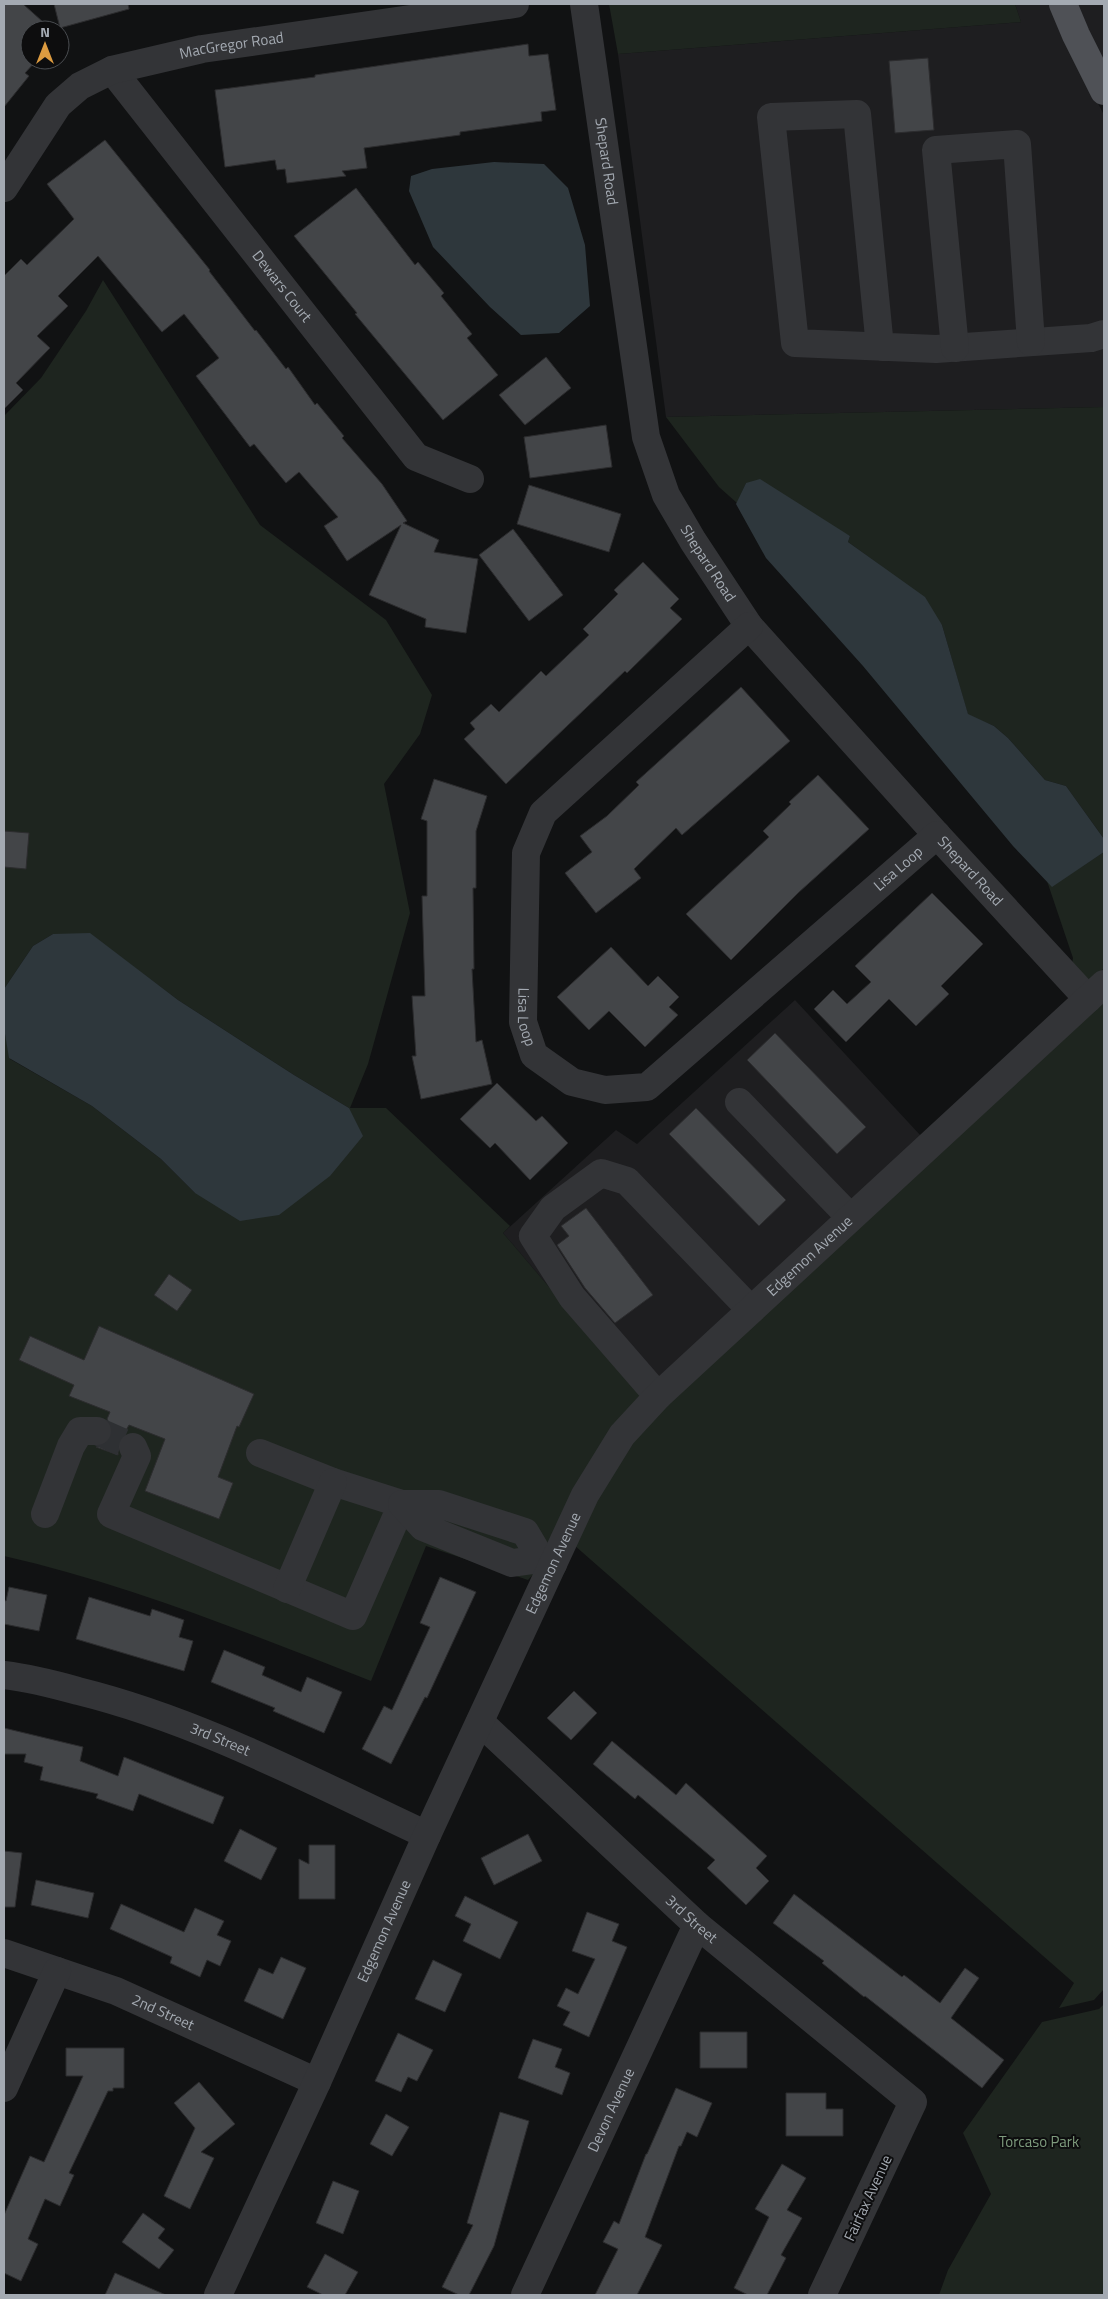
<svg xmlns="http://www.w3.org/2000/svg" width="1108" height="2299" viewBox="0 0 1108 2299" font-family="'Titillium Web',sans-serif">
	<rect width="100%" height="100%" fill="#111213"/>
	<!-- built -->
	<path fill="#1e1e20" d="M 1015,4 L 1051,4 L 1066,40 L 1104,115 L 1104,322 L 1090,325 L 1041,329 L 1028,143 L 936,138 L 943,336 L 889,335 L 868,112 L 770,105 L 784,345 L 870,359 L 870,360 L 1104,347 L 1104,407 L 666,417 L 618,54 L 1021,22 Z
		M 1075,4 L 1104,4 L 1104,66 Z
		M 847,126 L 868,334 L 805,331 L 783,129 Z
		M 1007,157 L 1019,331 L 965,335 L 948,162 Z
		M 795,1000 L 921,1136 L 642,1396 L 503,1233 L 616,1130 L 637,1144 Z"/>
	<!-- green -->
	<path fill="#1e251f" d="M 609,4 L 1015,4 L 1021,22 L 618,54 Z
		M 103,280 L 260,525 L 386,620 L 432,695 L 420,734 L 384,784 L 410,913 L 368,1064 L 350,1108 L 386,1108 L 510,1226 L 503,1233 L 642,1396 L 538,1569 L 528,1580 L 426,1546 L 371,1681 C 250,1634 131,1585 4,1556 L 4,1028 L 10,1059 L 92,1106 L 161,1159 L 195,1193 L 349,1108 L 294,1075 L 178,1000 L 90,934 L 53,934 L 33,946 L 4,989 L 4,416 L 41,378 L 86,311 Z
		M 1104,407 L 1104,839 L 1066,786 L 1045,780 L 1008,738 L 994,726 L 968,715 L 942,625 L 881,566 L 848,542 L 850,536 L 746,483 L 737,503 L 719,487 L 666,417 Z
		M 1104,852 L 1104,968 L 1089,983 L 1072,964 L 1073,958 L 1047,881 L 1052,886 Z
		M 1104,1000 L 1104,1989 L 1094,2000 L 1059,2008 L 1074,1983 L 574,1545 L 594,1501 L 631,1443 L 665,1405 Z
		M 1104,2004 L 1104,2295 L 939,2295 L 948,2270 L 991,2194 L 963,2133 L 1042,2022 L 1099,2009 Z"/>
	<!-- water -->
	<path fill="#2e373c" d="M 494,162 L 544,164 L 568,188 L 585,245 L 590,306 L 559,333 L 521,335 L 490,307 L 433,247 L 409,191 L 411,176 L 432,169 Z
		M 760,479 L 850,536 L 848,542 L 925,597 L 942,625 L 968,714 L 994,726 L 1008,738 L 1045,780 L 1066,786 L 1104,839 L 1104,852 L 1052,887 L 1013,846 L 863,666 L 766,558 L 736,504 L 746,483 Z
		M 90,933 L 178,1000 L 294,1075 L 349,1108 L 363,1136 L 330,1176 L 279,1215 L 240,1221 L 195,1193 L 161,1159 L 92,1106 L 9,1058 L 4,1028 L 4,989 L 33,946 L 53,934 Z"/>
	<!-- building -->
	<path fill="#434548" stroke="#2c2c2e" d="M 4,4 L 23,4 L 52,30 L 30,30 L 30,60 L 37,60 L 25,73 L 29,76 L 4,107 Z
		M 54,4 L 128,4 L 129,9 L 60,28 Z
		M 528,44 L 529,56 L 548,54 L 556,110 L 541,112 L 542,121 L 460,132 L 460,135 L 364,148 L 367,168 L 342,171 L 346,176 L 287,183 L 285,169 L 277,170 L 275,160 L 225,167 L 215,90 L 315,77 L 315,75 Z
		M 928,58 L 934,130 L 895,133 L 889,61 Z
		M 105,140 L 210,270 L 209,271 L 255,331 L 256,330 L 286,369 L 288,367 L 315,405 L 317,403 L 344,436 L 342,438 L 382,484 L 407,521 L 403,523 L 439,540 L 434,552 L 478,559 L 466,633 L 425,627 L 426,619 L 369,595 L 401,525 L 347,561 L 324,526 L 338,517 L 299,472 L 286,483 L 254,444 L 250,447 L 196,376 L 219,358 L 184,314 L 162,332 L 98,256 L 58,296 L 68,306 L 37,336 L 50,348 L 16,383 L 23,390 L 4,409 L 4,276 L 21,259 L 27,265 L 74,219 L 47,184 Z
		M 356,188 L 415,265 L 418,262 L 444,293 L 441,296 L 472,334 L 467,338 L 498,375 L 443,420 L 355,314 L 357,313 L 294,236 Z
		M 546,357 L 571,388 L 525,425 L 499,395 Z
		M 606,425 L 612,467 L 530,478 L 524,437 Z
		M 529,485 L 621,514 L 609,552 L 517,524 Z
		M 513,529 L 563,595 L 529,621 L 479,555 Z
		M 643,562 L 679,599 L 670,608 L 682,619 L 627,673 L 625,671 L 506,784 L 464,739 L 475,729 L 470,723 L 491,704 L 499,712 L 541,671 L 546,676 L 589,635 L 583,629 L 618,594 L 614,590 Z
		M 741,687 L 790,741 L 682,835 L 676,828 L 634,869 L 641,878 L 596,913 L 565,873 L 592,852 L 580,836 L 607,816 L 639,785 L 636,782 Z
		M 818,775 L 869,829 L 798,893 L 731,960 L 686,914 L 769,837 L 763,831 L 791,804 L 789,802 Z
		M 434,779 L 487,796 L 476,831 L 476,888 L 473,888 L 474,969 L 472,969 L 476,1042 L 482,1040 L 492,1084 L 421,1099 L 412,1056 L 416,1056 L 412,996 L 425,996 L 422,896 L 427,896 L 427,821 L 421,819 Z
		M 4,831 L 29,833 L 26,869 L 4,867 Z
		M 932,893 L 983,944 L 941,986 L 949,994 L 916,1026 L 889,999 L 846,1042 L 814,1009 L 833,990 L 847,1004 L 871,982 L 855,966 Z
		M 611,947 L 648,986 L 658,976 L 679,997 L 669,1007 L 678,1015 L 645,1047 L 609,1011 L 589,1030 L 557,997 Z
		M 775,1033 L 866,1127 L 837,1154 L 747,1060 Z
		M 497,1083 L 536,1121 L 542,1116 L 568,1143 L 530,1180 L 495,1143 L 490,1148 L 460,1119 Z
		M 696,1108 L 786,1200 L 759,1226 L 669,1134 Z
		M 586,1208 L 653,1295 L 615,1323 L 585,1288 L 557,1245 L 569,1236 L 561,1226 Z
		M 169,1274 L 192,1290 L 177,1311 L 154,1295 Z
		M 99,1326 L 254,1394 L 239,1427 L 237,1426 L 218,1477 L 233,1483 L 219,1519 L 145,1491 L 165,1439 L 129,1425 L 118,1445 L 118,1455 L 96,1447 L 105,1444 L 111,1438 L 113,1431 L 107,1419 L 110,1412 L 69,1396 L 74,1385 L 19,1360 L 30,1336 L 84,1360 Z
		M 440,1577 L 476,1592 L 427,1698 L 425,1697 L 391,1764 L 362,1749 L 384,1706 L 392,1710 L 430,1627 L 420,1623 Z
		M 9,1587 L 47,1595 L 39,1631 L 4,1624 L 4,1600 L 6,1601 Z
		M 89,1597 L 150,1616 L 152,1609 L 184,1620 L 179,1637 L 193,1641 L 184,1671 L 76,1639 Z
		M 224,1650 L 265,1667 L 262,1675 L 301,1692 L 307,1677 L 342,1692 L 324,1733 L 273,1711 L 275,1708 L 211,1682 Z
		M 574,1691 L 597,1713 L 571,1740 L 547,1718 Z
		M 4,1728 L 83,1747 L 80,1761 L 118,1776 L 124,1757 L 224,1797 L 213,1824 L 139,1794 L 133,1811 L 96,1798 L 98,1794 L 40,1780 L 43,1767 L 24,1762 L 26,1754 L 4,1754 Z
		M 612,1741 L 676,1795 L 686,1783 L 767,1856 L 756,1868 L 769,1881 L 746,1905 L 707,1868 L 715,1860 L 638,1795 L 635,1799 L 593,1764 Z
		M 240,1829 L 277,1848 L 261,1880 L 224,1861 Z
		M 528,1834 L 542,1861 L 494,1885 L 481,1858 Z
		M 309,1845 L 335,1845 L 335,1899 L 299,1899 L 299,1859 L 309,1864 Z
		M 4,1851 L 22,1853 L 15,1907 L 4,1907 Z
		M 36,1880 L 94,1893 L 88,1918 L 31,1905 Z
		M 794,1894 L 902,1977 L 904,1975 L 940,2003 L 965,1968 L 979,1978 L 951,2018 L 1004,2060 L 982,2088 L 865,1996 L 864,1997 L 822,1963 L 824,1961 L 773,1923 Z
		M 465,1896 L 518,1922 L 500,1959 L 463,1941 L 471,1924 L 455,1916 Z
		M 121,1904 L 184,1932 L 195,1908 L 224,1921 L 217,1935 L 231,1941 L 220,1966 L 207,1960 L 200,1977 L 170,1963 L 172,1957 L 110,1929 Z
		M 587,1912 L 619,1924 L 612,1941 L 627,1947 L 589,2037 L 563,2025 L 570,2012 L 557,2006 L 566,1988 L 578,1994 L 595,1959 L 572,1951 Z
		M 281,1957 L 306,1968 L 283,2019 L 244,2001 L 259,1968 L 273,1974 Z
		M 433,1960 L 462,1974 L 445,2012 L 415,1999 Z
		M 700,2032 L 747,2032 L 747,2068 L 700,2068 Z
		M 398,2033 L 433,2050 L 417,2081 L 408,2077 L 401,2092 L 375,2081 Z
		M 533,2039 L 562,2049 L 555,2067 L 570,2073 L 562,2095 L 518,2078 Z
		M 66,2048 L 124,2048 L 124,2088 L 113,2088 L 113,2091 L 108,2091 L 69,2173 L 74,2175 L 60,2206 L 45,2199 L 28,2239 L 38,2244 L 21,2281 L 4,2273 L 4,2215 L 30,2156 L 44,2162 L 83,2076 L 66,2076 Z
		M 199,2082 L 235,2124 L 201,2152 L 214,2158 L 190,2209 L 164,2196 L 195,2128 L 174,2103 Z
		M 676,2088 L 712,2103 L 697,2137 L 687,2132 L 681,2146 L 679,2146 L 645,2237 L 662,2245 L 637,2295 L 595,2295 L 618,2249 L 603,2242 L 614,2221 L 619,2224 L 646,2154 L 647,2154 Z
		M 786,2093 L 826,2093 L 826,2109 L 843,2109 L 843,2136 L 786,2136 Z
		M 500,2112 L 529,2121 L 494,2246 L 469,2295 L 459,2295 L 442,2287 L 473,2225 L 467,2223 Z
		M 386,2114 L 409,2127 L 392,2156 L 370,2144 Z
		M 782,2164 L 806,2178 L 787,2210 L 802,2218 L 781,2255 L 786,2258 L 767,2295 L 748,2295 L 734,2288 L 769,2217 L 755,2209 Z
		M 333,2181 L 359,2191 L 343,2234 L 316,2223 Z
		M 143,2213 L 165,2229 L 158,2238 L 174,2250 L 159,2269 L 122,2242 Z
		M 325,2254 L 358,2272 L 345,2295 L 323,2295 L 307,2287 Z
		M 115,2273 L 166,2295 L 105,2295 Z"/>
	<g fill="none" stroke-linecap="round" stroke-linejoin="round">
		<!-- minor-tunnel -->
		<path stroke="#2e3033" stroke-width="28" stroke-dasharray="28 14" stroke-linecap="butt" d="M 97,1431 L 133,1447"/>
		<!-- minor -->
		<g stroke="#333437" stroke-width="28">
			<path id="s1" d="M 584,4 L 646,437 L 666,495 L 693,541 L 749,626 L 937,835 L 1088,999"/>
			<path id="s2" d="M 112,70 L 416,457 L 470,479"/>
			<path id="s3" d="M 4,188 L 58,105 L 80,86 L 112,70 L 202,49 L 515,4"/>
			<path d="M 880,347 L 857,114 L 771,117 L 795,343 L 936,349 L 1091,338 L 1104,334"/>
			<path d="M 955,348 L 936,150 L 1017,144 L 1031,342"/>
			<path id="s4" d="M 749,626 L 543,813 L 526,853 L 523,1022 L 534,1055 L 572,1082 L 605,1090 L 647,1087 L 937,835"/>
			<path d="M 739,1102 L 850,1217"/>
			<path d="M 658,1396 L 572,1297 L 533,1236 L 553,1208 L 601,1173 L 627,1181 L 751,1310"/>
			<path d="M 133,1447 L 137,1456 L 111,1514 L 353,1616 L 402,1504 L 333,1482 L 260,1453"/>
			<path d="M 45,1514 L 71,1446 L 80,1431 L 97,1431"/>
			<path d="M 541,1559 L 525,1532 L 439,1504 L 402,1504 L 423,1527 L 512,1563 L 541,1559 L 553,1564"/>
			<path d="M 287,1589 L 333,1482"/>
			<path id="s5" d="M 4,1675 C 29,1678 53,1684 78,1691 C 200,1721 313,1782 427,1835"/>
			<path id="s6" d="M 480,1722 L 697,1925 L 913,2102 L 822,2295"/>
			<path id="s7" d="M 4,1953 L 116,1991 L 317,2082"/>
			<path d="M 4,2088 L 57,1971"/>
			<path id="s8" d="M 218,2295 L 317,2082 L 427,1835 L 585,1495 L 622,1435 L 658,1396 L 1104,984"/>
			<path id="s9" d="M 525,2295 L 697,1925"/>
		</g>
		<!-- major -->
		<path stroke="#4f5156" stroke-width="28" d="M 1063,4 L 1076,35 L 1104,91"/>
	</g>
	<g text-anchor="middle" stroke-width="4" stroke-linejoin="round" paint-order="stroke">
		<!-- street labels -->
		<g font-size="15" fill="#a4aab2" stroke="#0d0d0e">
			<text dy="5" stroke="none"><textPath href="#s3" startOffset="286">MacGregor Road</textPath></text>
			<text dy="5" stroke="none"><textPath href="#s1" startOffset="159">Shepard Road</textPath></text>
			<text dy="5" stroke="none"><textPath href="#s2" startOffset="275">Dewars Court</textPath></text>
			<text dy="5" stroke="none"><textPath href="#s1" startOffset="579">Shepard Road</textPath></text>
			<text dy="5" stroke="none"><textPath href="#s4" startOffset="981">Lisa Loop</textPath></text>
			<text dy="5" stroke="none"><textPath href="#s1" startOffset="984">Shepard Road</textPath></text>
			<text dy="5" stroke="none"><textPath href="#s4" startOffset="486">Lisa Loop</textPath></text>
			<text dy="5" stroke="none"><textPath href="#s8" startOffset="1210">Edgemon Avenue</textPath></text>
			<text dy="5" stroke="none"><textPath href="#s8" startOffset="805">Edgemon Avenue</textPath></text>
			<text dy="5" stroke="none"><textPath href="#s5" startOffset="226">3rd Street</textPath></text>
			<text dy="5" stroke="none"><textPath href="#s6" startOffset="289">3rd Street</textPath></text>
			<text dy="5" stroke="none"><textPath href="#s8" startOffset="400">Edgemon Avenue</textPath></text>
			<text dy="5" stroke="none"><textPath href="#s7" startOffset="170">2nd Street</textPath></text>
			<text dy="5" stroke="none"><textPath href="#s9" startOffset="204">Devon Avenue</textPath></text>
			<text transform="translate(868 2198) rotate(-65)" y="5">Fairfax Avenue</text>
		</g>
		<!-- park labels -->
		<g font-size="15" fill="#7e9b7d" stroke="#0d0d0e">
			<text x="1039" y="2147">Torcaso Park</text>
		</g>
	</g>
	<!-- border -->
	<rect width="1108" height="2299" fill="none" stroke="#a4aab2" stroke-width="10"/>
	<!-- north arrow -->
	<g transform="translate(45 45)"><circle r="24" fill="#0d0d0e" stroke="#494c50"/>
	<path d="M0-4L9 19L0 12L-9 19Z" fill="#dc9b40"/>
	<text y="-8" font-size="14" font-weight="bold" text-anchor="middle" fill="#a4aab2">N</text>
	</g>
</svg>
